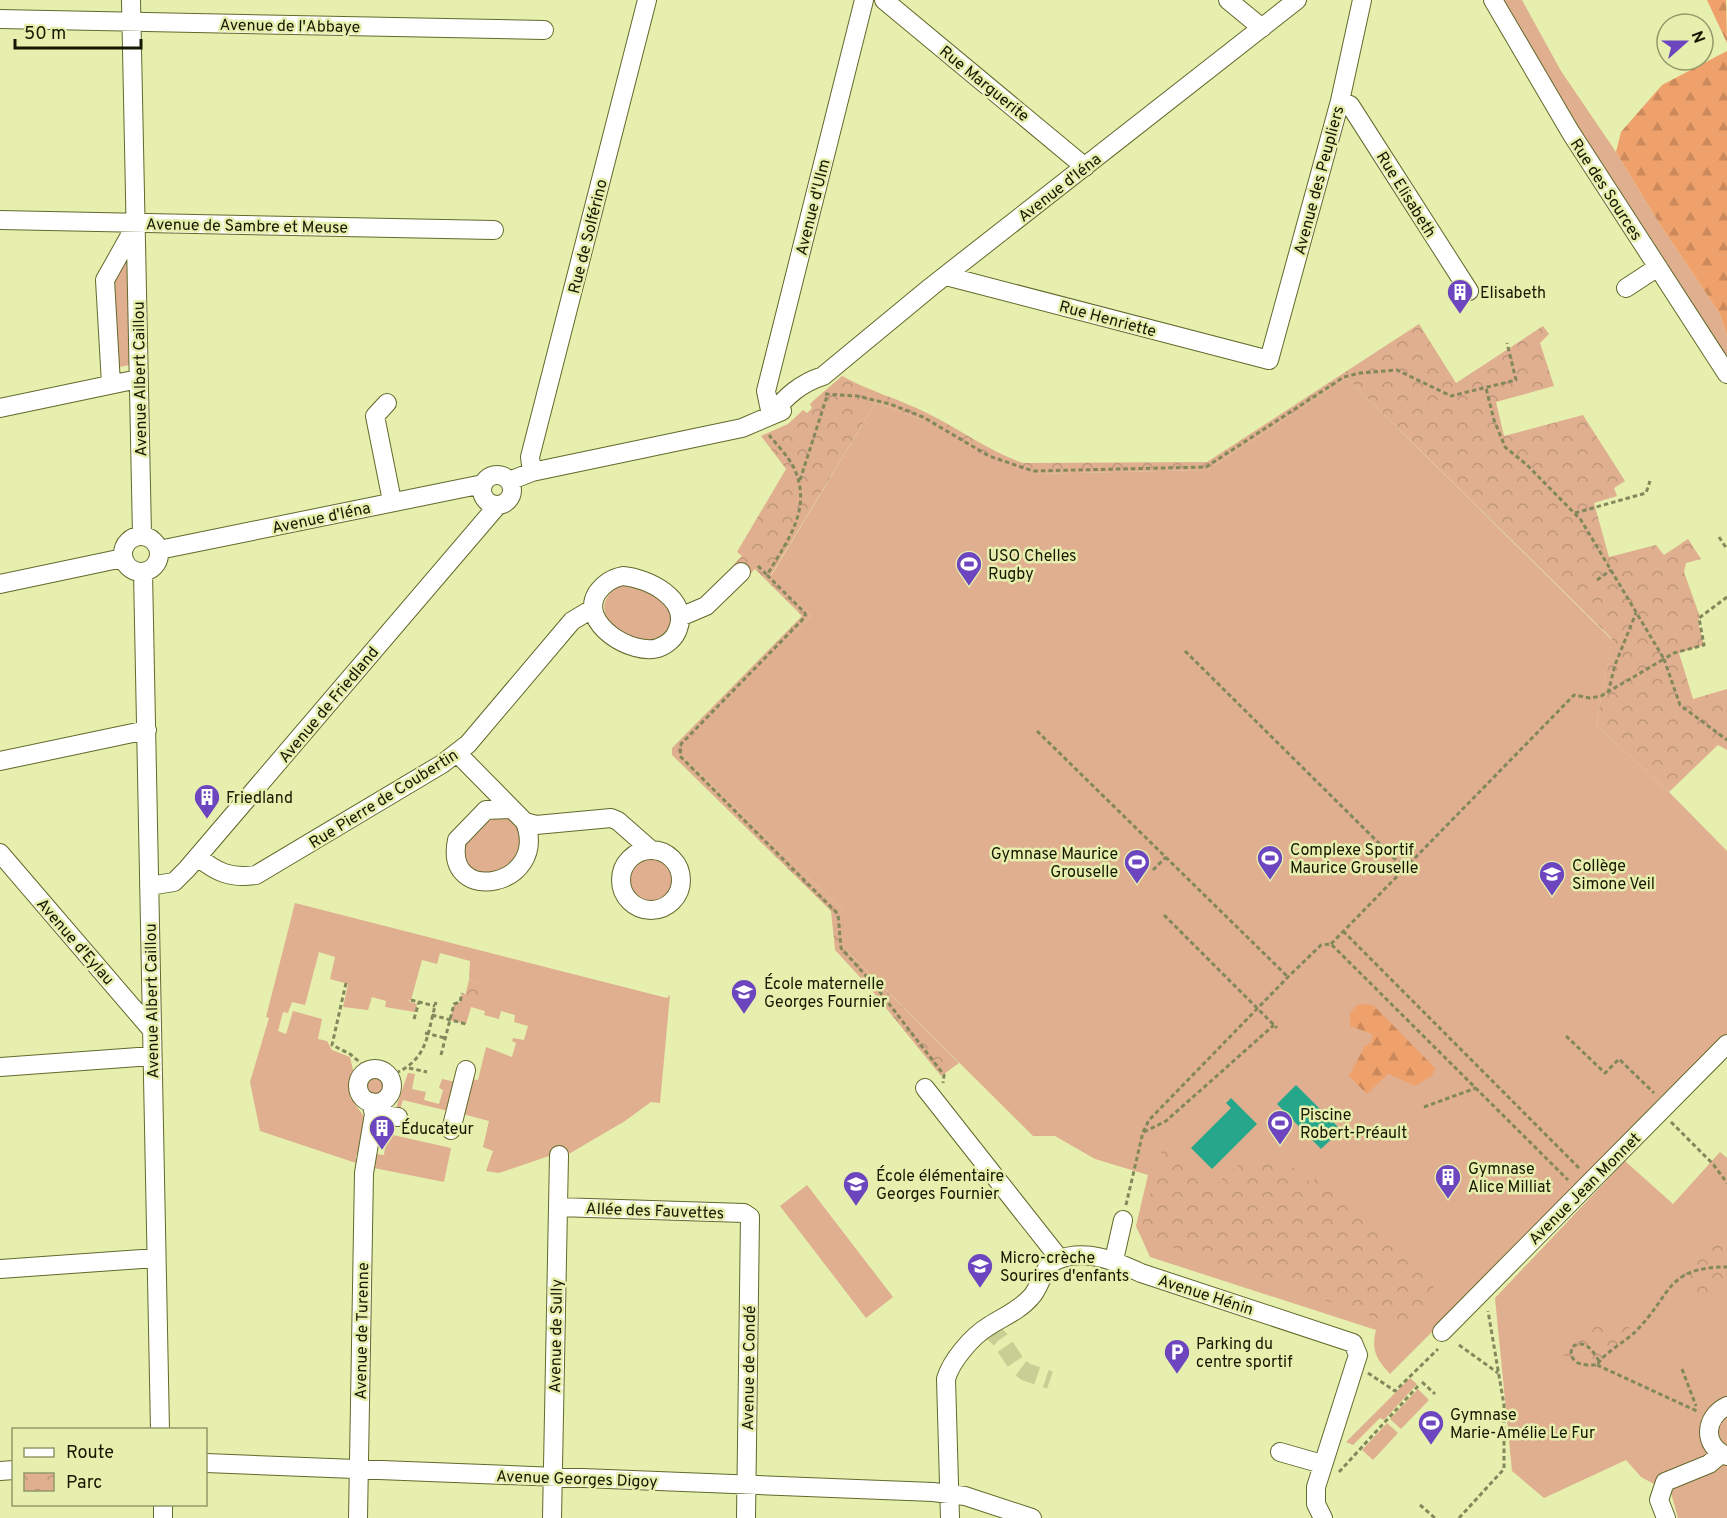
<svg xmlns="http://www.w3.org/2000/svg" width="1727" height="1518" viewBox="0 0 1727 1518" font-family="Overpass,sans-serif">
	<defs>
		<pattern id="forest-firs" width="22" height="20" patternUnits="userSpaceOnUse" patternTransform="scale(1.5)"><rect width="22" height="20" fill="#efa16c"/><path d="M5 1l3.5 6h-7zM16 11l3.5 6h-7z" fill="#cc8a5c"/></pattern>
		<pattern id="park-crowns" width="20" height="18" patternUnits="userSpaceOnUse" patternTransform="scale(1.5)"><rect width="20" height="18" fill="#dfaf90"/><path d="M2 6a3 3 0 1 1 6 0M12 15a3 3 0 1 1 6 0" fill="none" stroke="#bf967a"/></pattern>
	</defs>
	<rect width="100%" height="100%" fill="#e6efae"/>
	<!-- green -->
	<path fill="#dfaf90" d="M 1503,0 L 1522,0 L 1561,71 L 1616,152 L 1659,223 L 1720,314 L 1727,336 L 1727,360 L 1582,138 Z
		M 128,256 L 130,365 L 119,367 L 115,294 L 110,294 L 111,276 Z
		M 1347,378 L 1612,640 L 1596,725 L 1669,792 L 1727,851 L 1727,1036 L 1390,1374 C 1376,1359 1371,1350 1376,1330 L 1150,1257 L 1136,1226 L 1148,1175 L 1095,1159 L 1055,1136 L 1033,1136 L 843,947 L 843,911 L 681,755 L 681,747 L 811,616 L 771,576 L 876,402 L 922,420 L 1030,474 L 1207,470 Z
		M 623,584 C 642,586 669,598 671,620 C 659,670 565,614 623,584 Z
		M 507,816 L 522,831 C 519,852 514,864 495,875 C 472,870 468,871 463,847 C 477,828 483,819 507,816 Z
		M630 880a22 22 0 1 1 44 0a22 22 0 1 1-44 0Z
		M 295,903 L 667,998 L 670,995 L 660,1103 L 651,1102 L 625,1121 L 567,1155 L 549,1156 L 499,1173 L 486,1171 L 493,1151 L 483,1147 L 489,1121 L 459,1113 L 468,1079 L 478,1080 L 486,1047 L 512,1057 L 516,1043 L 512,1041 L 513,1038 L 524,1040 L 528,1026 L 514,1022 L 515,1015 L 501,1011 L 499,1019 L 484,1015 L 485,1011 L 471,1007 L 466,1024 L 450,1020 L 454,1004 L 460,1002 L 462,993 L 487,1001 L 491,986 L 469,980 L 470,961 L 440,953 L 437,964 L 422,960 L 411,1000 L 408,1001 L 417,1004 L 415,1012 L 385,1007 L 386,1001 L 372,997 L 368,1010 L 343,1007 L 348,984 L 330,979 L 335,957 L 319,952 L 305,1005 L 292,1002 L 288,1013 L 283,1012 L 278,1031 L 286,1034 L 293,1011 L 322,1019 L 318,1039 L 327,1041 L 332,1050 L 350,1057 L 353,1070 L 350,1097 L 363,1115 L 365,1121 L 359,1155 L 356,1155 L 356,1163 L 260,1131 L 250,1082 L 269,1018 L 266,1017 Z
		M 408,1073 L 415,1074 L 412,1089 L 426,1092 L 424,1100 L 439,1104 L 443,1090 L 439,1088 L 442,1079 L 456,1082 L 452,1112 L 403,1100 L 399,1113 L 396,1108 Z
		M363 1086a12 12 0 1 1 24 0a12 12 0 1 1-24 0Z
		M 396,1122 L 393,1135 L 451,1148 L 444,1182 L 374,1168 L 375,1154 L 384,1155 L 385,1147 L 376,1145 L 381,1126 Z
		M 1720,1152 L 1727,1158 L 1727,1518 L 1678,1518 L 1671,1493 L 1641,1477 L 1626,1460 L 1544,1498 L 1512,1471 L 1495,1298 L 1625,1161 L 1673,1204 Z
		M 807,1185 L 893,1297 L 866,1318 L 780,1206 Z
		M 1410,1378 L 1417,1384 L 1384,1420 L 1380,1418 L 1353,1445 L 1346,1442 Z
		M 1418,1389 L 1429,1400 L 1401,1429 L 1390,1419 Z
		M 1387,1423 L 1398,1433 L 1373,1460 L 1362,1450 Z"/>
	<!-- forest -->
	<path fill="url(#forest-firs)" d="M 1707,0 L 1726,0 L 1727,43 Z
		M 1727,51 L 1727,336 L 1720,314 L 1659,223 L 1616,152 L 1621,132 L 1662,85 Z
		M 1368,1004 L 1374,1006 L 1435,1068 L 1432,1076 L 1415,1086 L 1388,1074 L 1367,1094 L 1349,1076 L 1365,1046 L 1372,1042 L 1372,1034 L 1350,1026 L 1350,1013 L 1357,1005 Z"/>
	<!-- park -->
	<path fill="url(#park-crowns)" d="M 1419,324 L 1456,383 L 1543,326 L 1549,334 L 1540,343 L 1554,386 L 1496,402 L 1504,436 L 1583,415 L 1625,481 L 1614,488 L 1617,496 L 1594,503 L 1609,557 L 1656,545 L 1664,555 L 1688,539 L 1701,559 L 1686,563 L 1684,572 L 1700,617 L 1698,622 L 1704,645 L 1679,653 L 1693,699 L 1727,689 L 1727,750 L 1718,745 L 1669,792 L 1596,725 L 1612,639 L 1347,378 L 1207,470 L 1030,474 L 987,458 L 922,420 L 876,402 L 771,575 L 811,616 L 682,747 L 681,755 L 843,911 L 843,947 L 959,1063 L 941,1076 L 869,987 L 835,950 L 831,911 L 672,755 L 672,748 L 802,616 L 755,569 L 747,577 L 734,564 L 742,556 L 737,552 L 786,469 L 761,436 L 788,424 L 803,410 L 807,413 L 812,408 L 810,404 L 813,401 L 842,376 C 869,391 899,399 927,413 C 960,429 988,451 1023,463 L 1207,462 Z
		M 469,980 L 492,986 L 488,1002 L 465,996 Z
		M 1164,1142 L 1212,1188 C 1222,1180 1231,1169 1242,1163 C 1267,1149 1294,1165 1311,1183 L 1323,1170 L 1430,1273 C 1443,1301 1418,1324 1391,1323 L 1147,1239 L 1142,1226 Z
		M 1727,1242 L 1727,1290 C 1699,1297 1675,1300 1678,1263 L 1704,1245 Z
		M 1611,1319 L 1627,1321 L 1630,1330 L 1627,1344 L 1599,1367 L 1569,1366 L 1564,1355 L 1563,1343 C 1580,1323 1585,1321 1611,1319 Z"/>
	<!-- water -->
	<path fill="#26a78b" d="M 1296,1085 L 1341,1130 L 1321,1149 L 1277,1104 Z
		M 1231,1098 L 1257,1124 L 1212,1169 L 1191,1148 L 1231,1108 L 1226,1103 Z"/>
	<g fill="none" stroke-linecap="round" stroke-linejoin="round">
		<!-- minor-tunnel -->
		<path stroke="#c7cf94" stroke-width="18" stroke-dasharray="18 9" stroke-linecap="butt" d="M 987,1327 L 1000,1339 L 1018,1366 L 1026,1372 L 1050,1380"/>
		<!-- minor casing -->
		<g stroke="#63692c" stroke-width="20">
			<path id="minor" d="M 131,0 L 142,535
				M 884,0 L 1085,167
				M 1228,0 L 1262,28
				M 1493,0 L 1571,133 L 1727,374
				M 0,19 L 544,30
				M 1340,101 L 1350,105 L 1469,291
				M 0,220 L 494,230
				M 946,276 L 1269,360 L 1340,101 L 1362,0
				M 1626,288 L 1658,267
				M 111,384 L 105,280 L 137,223
				M 387,403 L 375,416 L 392,501
				M 0,408 L 138,379
				M 771,415 C 786,396 801,383 823,376 L 932,286 L 1297,0
				M 771,415 L 766,391 L 864,0
				M 532,472 L 530,457 L 647,0
				M482 490a15 15 0 1 1 30 0a15 15 0 1 1-30 0Z
				M 509,481 L 532,472 L 742,428 L 782,411
				M123 554a18 18 0 1 1 36 0a18 18 0 1 1-36 0Z
				M 159,550 L 483,484
				M 143,572 L 160,1430
				M 623,576 C 648,578 690,599 678,629 C 675,638 667,645 658,648 C 633,656 578,624 597,593 C 604,583 612,578 623,576 Z
				M 0,584 L 123,558
				M 680,617 L 706,606 L 741,572
				M 458,754 L 525,822 L 536,825 L 611,818 L 618,821 L 651,850
				M 0,761 L 147,730
				M 510,809 L 486,810 L 457,840 C 443,907 550,887 525,822
				M621 880a30 30 0 1 1 60 0a30 30 0 1 1-60 0Z
				M 0,853 L 151,1029
				M 198,857 C 216,872 231,879 256,875 L 442,764 L 468,744 L 572,621 L 592,609
				M 149,886 L 174,882 L 187,869 L 498,505
				M 0,1067 L 152,1056
				M358 1086a17 17 0 1 1 34 0a17 17 0 1 1-34 0Z
				M 925,1088 L 1059,1258
				M 374,1114 L 398,1117
				M 451,1130 L 466,1070
				M 558,1207 L 744,1213 L 750,1217 L 746,1518
				M 1114,1260 L 1123,1220
				M 0,1269 L 156,1258
				M 1442,1332 L 1727,1044
				M 1727,1406 C 1704,1417 1702,1446 1727,1456
				M 1280,1452 L 1322,1464
				M 206,1463 L 933,1492 L 965,1496 L 1032,1518
				M 0,1471 L 14,1470
				M 163,1504 L 163,1518
				M 358,1518 L 364,1173 L 374,1114 L 371,1102
				M 552,1518 L 559,1155
				M 950,1518 L 946,1379 C 951,1361 972,1336 989,1326 C 1003,1317 1020,1310 1031,1297 C 1041,1287 1043,1265 1057,1260 C 1086,1248 1115,1261 1141,1273 L 1353,1343 L 1358,1355 L 1316,1487 L 1316,1504 L 1323,1518
				M 1666,1518 L 1659,1500 L 1665,1482 L 1709,1464 L 1721,1454"/>
		</g>
		<!-- path -->
		<path stroke="#82885b" stroke-width="3" stroke-dasharray="4.5 3" stroke-linecap="butt" d="M 825,394 L 857,396 L 890,404 L 923,417 L 989,456 L 1033,471 L 1206,467 L 1344,377 L 1360,373 L 1397,370 L 1451,396 L 1516,380 L 1507,343
			M 769,435 C 777,445 788,456 794,468 C 813,509 787,541 767,575 L 805,613 L 805,617 L 681,744 L 680,756 L 838,914 L 841,948 L 876,987 L 944,1075 L 943,1083
			M 800,480 L 827,396
			M 1575,513 L 1646,493 L 1650,481
			M 1719,537 L 1727,549
			M 758,566 L 767,575
			M 1597,580 L 1611,570
			M 1727,597 L 1699,618 L 1704,645 L 1674,653 L 1664,659 L 1680,705 L 1727,740
			M 1185,651 L 1404,868
			M 1608,693 L 1615,665 L 1636,613
			M 1037,731 L 1288,977
			M 1153,870 L 1166,857
			M 1164,915 L 1277,1028
			M 1343,931 L 1581,1170
			M 1331,944 L 1574,695 L 1590,698 L 1601,696 L 1664,659 L 1581,520 L 1527,465 L 1505,447 L 1494,420 L 1486,388
			M 346,983 L 332,1045 L 350,1054 L 369,1070
			M 411,1000 L 435,1006
			M 432,1015 L 466,1024
			M 414,1019 L 419,1002
			M 425,1033 L 445,1038
			M 1566,1036 L 1605,1073 L 1619,1059 L 1654,1093
			M 441,1055 L 454,1004 L 460,1002 L 462,993
			M 409,1068 L 427,1072
			M 389,1076 C 428,1061 426,1039 436,1002
			M 1424,1107 L 1476,1088
			M 1671,1122 L 1713,1164 L 1727,1183
			M 1144,1132 L 1166,1121 L 1274,1025
			M 1126,1205 L 1143,1132 L 1149,1120 L 1288,977 L 1321,945 L 1331,944 L 1568,1180
			M 1459,1345 L 1498,1373
			M 1599,1361 C 1593,1351 1585,1338 1572,1347 L 1571,1353 C 1573,1366 1586,1365 1597,1365 C 1605,1352 1625,1342 1636,1331 C 1672,1295 1665,1267 1727,1267
			M 1597,1365 L 1699,1412
			M 1682,1369 L 1696,1406
			M 1368,1373 L 1395,1391 L 1438,1349
			M 1422,1382 L 1435,1394
			M 1339,1472 L 1418,1386
			M 1420,1505 L 1435,1518
			M 1459,1518 L 1504,1469 L 1504,1405 L 1488,1311"/>
		<!-- minor -->
		<use href="#minor" stroke="#fff" stroke-width="18"/>
	</g>
	<!-- icons -->
	<defs>
		<g id="building-pin" transform="scale(1.35)"><path d="M0 17L-7.5 6A9.5 9.5 0 1 1 7.5 6Z" fill="#6d46bf" stroke="#e6efae"/><path d="M-4-6H4V6H1V3H-1V6H-4ZM-2.5-4.3h1.7v1.8h-1.7ZM.8-4.3h1.7v1.8H.8ZM-2.5-1h1.7V.8h-1.7ZM.8-1h1.7V.8H.8Z" fill="#fff"/></g>
		<g id="stadium-pin" transform="scale(1.35)"><path d="M0 17L-7.5 6A9.5 9.5 0 1 1 7.5 6Z" fill="#6d46bf" stroke="#e6efae"/><path d="M0-5a6.5 5 0 1 0 0 10a6.5 5 0 1 0 0-10ZM-3.5-1.8h7v3.6h-7Z" fill="#fff"/></g>
		<g id="school-pin" transform="scale(1.35)"><path d="M0 17L-7.5 6A9.5 9.5 0 1 1 7.5 6Z" fill="#6d46bf" stroke="#e6efae"/><path d="M0-5L7-2L0 1L-7-2ZM-4 1L0 2.5L4 1V4Q0 6-4 4Z" fill="#fff"/></g>
		<g id="parking-pin" transform="scale(1.35)"><path d="M0 17L-7.5 6A9.5 9.5 0 1 1 7.5 6Z" fill="#6d46bf" stroke="#e6efae"/><path d="M-3.5-5.5H1a3.5 3.5 0 0 1 0 7H-1V5.5H-3.5ZM-1-3.4V-.6H.8a1.4 1.4 0 0 0 0-2.8Z" fill="#fff"/></g>
	</defs>
	<g fill-rule="evenodd">
		<use href="#building-pin" x="1460" y="292"/>
		<use href="#stadium-pin" x="969" y="564"/>
		<use href="#building-pin" x="207" y="797"/>
		<use href="#stadium-pin" x="1270" y="858"/>
		<use href="#stadium-pin" x="1137" y="862"/>
		<use href="#school-pin" x="1552" y="874"/>
		<use href="#school-pin" x="744" y="992"/>
		<use href="#stadium-pin" x="1280" y="1123"/>
		<use href="#building-pin" x="382" y="1128"/>
		<use href="#building-pin" x="1448" y="1177"/>
		<use href="#school-pin" x="856" y="1184"/>
		<use href="#school-pin" x="980" y="1266"/>
		<use href="#parking-pin" x="1177" y="1352"/>
		<use href="#stadium-pin" x="1431" y="1423"/>
	</g>
	<g text-anchor="middle" stroke-width="5" stroke-linejoin="round" paint-order="stroke">
		<!-- street labels -->
		<g font-size="16" fill="#161801" stroke="#e6efae">
			<text transform="translate(290 25) rotate(1)" y="6">Avenue de l'Abbaye</text>
			<text transform="translate(985 83) rotate(39)" y="6">Rue Marguerite</text>
			<text transform="translate(1318 180) rotate(-75)" y="6">Avenue des Peupliers</text>
			<text transform="translate(1059 187) rotate(-38)" y="6">Avenue d'Iéna</text>
			<text transform="translate(1607 189) rotate(57)" y="6">Rue des Sources</text>
			<text transform="translate(1407 194) rotate(58)" y="6">Rue Elisabeth</text>
			<text transform="translate(812 207) rotate(-76)" y="6">Avenue d'Ulm</text>
			<text transform="translate(247 225) rotate(1)" y="6">Avenue de Sambre et Meuse</text>
			<text transform="translate(587 236) rotate(-76)" y="6">Rue de Solférino</text>
			<text transform="translate(1108 318) rotate(15)" y="6">Rue Henriette</text>
			<text transform="translate(139 379) rotate(-91)" y="6">Avenue Albert Caillou</text>
			<text transform="translate(321 517) rotate(-12)" y="6">Avenue d'Iéna</text>
			<text transform="translate(328 704) rotate(-50)" y="6">Avenue de Friedland</text>
			<text transform="translate(383 798) rotate(-32)" y="6">Rue Pierre de Coubertin</text>
			<text transform="translate(76 941) rotate(49)" y="6">Avenue d'Eylau</text>
			<text transform="translate(151 1001) rotate(-91)" y="6">Avenue Albert Caillou</text>
			<text transform="translate(1584 1188) rotate(-45)" y="6">Avenue Jean Monnet</text>
			<text transform="translate(655 1210) rotate(2)" y="6">Allée des Fauvettes</text>
			<text transform="translate(1206 1294) rotate(18)" y="6">Avenue Hénin</text>
			<text transform="translate(361 1331) rotate(-89)" y="6">Avenue de Turenne</text>
			<text transform="translate(555 1336) rotate(-89)" y="6">Avenue de Sully</text>
			<text transform="translate(748 1368) rotate(-89)" y="6">Avenue de Condé</text>
			<text transform="translate(577 1478) rotate(2)" y="6">Avenue Georges Digoy</text>
		</g>
		<!-- poi labels -->
		<g font-size="16" fill="#161801" stroke="#e6efae" text-anchor="start">
			<text x="1480" y="298">Elisabeth</text>
			<text x="988" y="561">USO Chelles<tspan x="988" dy="18">Rugby</tspan></text>
			<text x="226" y="803">Friedland</text>
			<text x="1290" y="855">Complexe Sportif<tspan x="1290" dy="18">Maurice Grouselle</tspan></text>
			<text x="1118" y="859" text-anchor="end">Gymnase Maurice<tspan x="1118" dy="18">Grouselle</tspan></text>
			<text x="1572" y="871">Collège<tspan x="1572" dy="18">Simone Veil</tspan></text>
			<text x="764" y="989">École maternelle<tspan x="764" dy="18">Georges Fournier</tspan></text>
			<text x="1300" y="1120">Piscine<tspan x="1300" dy="18">Robert-Préault</tspan></text>
			<text x="401" y="1134">Éducateur</text>
			<text x="1468" y="1174">Gymnase<tspan x="1468" dy="18">Alice Milliat</tspan></text>
			<text x="876" y="1181">École élémentaire<tspan x="876" dy="18">Georges Fournier</tspan></text>
			<text x="1000" y="1263">Micro-crèche<tspan x="1000" dy="18">Sourires d'enfants</tspan></text>
			<text x="1196" y="1349">Parking du<tspan x="1196" dy="18">centre sportif</tspan></text>
			<text x="1450" y="1420">Gymnase<tspan x="1450" dy="18">Marie-Amélie Le Fur</tspan></text>
		</g>
	</g>
	<!-- legend -->
	<rect x="12" y="1428" width="195" height="78" fill="#e6efae" stroke="#939969" stroke-width="1.5"/>
	<rect x="24" y="1448" width="30" height="9" fill="#ffffff" stroke="#939969" stroke-width="1.5"/>
	<text x="66" y="1458" font-size="18" fill="#161801">Route</text>
	<rect x="24" y="1473" width="30" height="18" fill="url(#park-crowns)" stroke="#939969" stroke-width="1.5"/>
	<text x="66" y="1488" font-size="18" fill="#161801">Parc</text>
	<!-- north arrow -->
	<g transform="translate(1685 42) rotate(69)"><circle r="28" fill="#e6efae" stroke="#939969" stroke-width="1.5"/>
	<path d="M0-4.5L10 22L0 15L-10 22Z" fill="#6d46bf"/>
	<text y="-9" font-size="16" font-weight="bold" text-anchor="middle" fill="#161801">N</text>
	</g>
	<!-- scale -->
	<path d="M15 39v9h126v-9" fill="none" stroke="#161801" stroke-width="3"/>
	<text x="24" y="39" font-size="18" fill="#161801" stroke="#e6efae" stroke-width="4.5" paint-order="stroke">50 m</text>
</svg>
